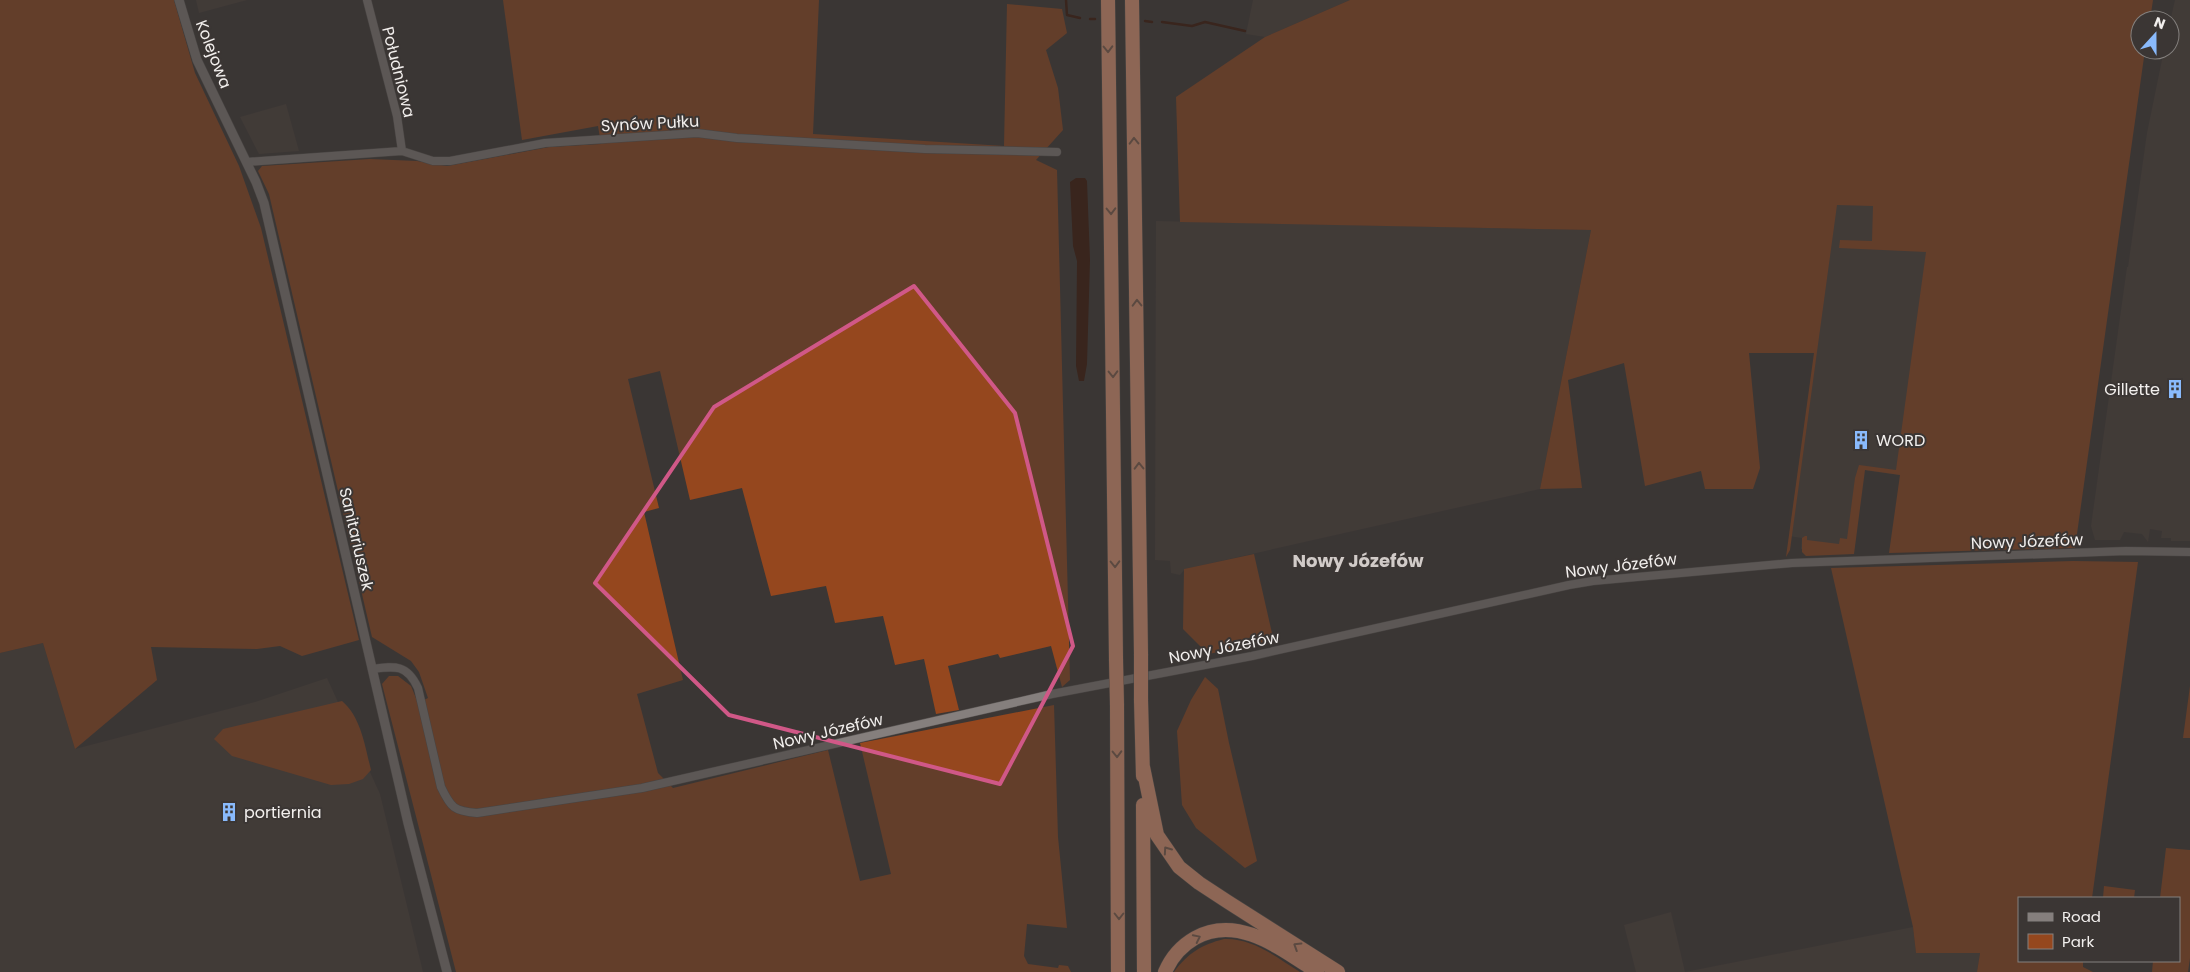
<svg xmlns="http://www.w3.org/2000/svg" width="2190" height="972" viewBox="0 0 2190 972" font-family="Poppins,sans-serif">
	<rect width="100%" height="100%" fill="#3b3634"/>
	<!-- built -->
	<path fill="#4a403b" d="M 196,0 L 247,0 L 199,13 Z
		M 1253,0 L 1350,0 L 1265,37 L 1246,34 Z
		M 2175,0 L 2190,0 L 2190,541 L 2171,541 L 2171,538 L 2161,538 L 2162,531 L 2150,529 L 2148,542 L 2142,534 L 2124,532 L 2120,540 L 2095,540 L 2091,526 L 2127,267 L 2128,267 L 2147,133 L 2164,50 L 2170,50 L 2170,22 Z
		M 286,104 L 299,151 L 259,154 L 240,117 Z
		M 1837,192 L 1937,196 L 1900,475 L 1864,470 L 1854,551 L 1801,549 L 1802,538 L 1789,536 Z
		M 1156,221 L 1591,230 L 1540,489 L 1185,569 L 1180,575 L 1171,573 L 1170,561 L 1155,560 Z
		M 43,643 L 75,749 L 255,702 L 327,678 L 380,794 L 423,972 L 0,972 L 0,653 Z
		M 1671,912 L 1685,972 L 1913,927 L 1916,953 L 1980,953 L 1977,972 L 1636,972 L 1624,925 Z"/>
	<!-- green -->
	<path fill="#95471e" d="M 0,0 L 174,0 L 195,73 L 239,166 L 261,228 L 359,640 L 302,656 L 280,646 L 257,649 L 151,647 L 157,680 L 75,749 L 43,643 L 0,653 Z
		M 503,0 L 819,0 L 813,134 L 1004,146 L 1007,4 L 1062,9 L 1067,33 L 1046,50 L 1058,88 L 1063,130 L 1036,160 L 1057,170 L 1070,680 L 1062,687 L 1051,646 L 1000,658 L 998,654 L 948,666 L 959,710 L 936,714 L 924,659 L 895,665 L 883,616 L 835,623 L 826,586 L 771,596 L 742,488 L 690,500 L 660,371 L 628,379 L 659,508 L 644,512 L 683,680 L 637,694 L 658,773 L 673,788 L 828,750 L 860,881 L 891,874 L 860,743 L 1054,705 L 1058,837 L 1067,928 L 1027,924 L 1024,956 L 1028,964 L 1058,968 L 1059,965 L 1068,966 L 1071,972 L 456,972 L 382,684 L 389,676 L 398,676 L 411,686 L 418,703 L 428,698 L 419,672 L 411,661 L 372,637 L 269,194 L 258,171 L 262,166 L 370,159 L 417,161 L 447,166 L 549,147 L 601,144 L 598,126 L 522,140 Z
		M 1350,0 L 2153,0 L 2150,20 L 2140,20 L 2140,50 L 2145,50 L 2075,548 L 1889,553 L 1900,475 L 1865,470 L 1854,554 L 1806,556 L 1802,552 L 1802,538 L 1805,536 L 1807,536 L 1807,540 L 1839,544 L 1840,538 L 1847,539 L 1855,478 L 1859,465 L 1896,470 L 1926,252 L 1839,248 L 1840,240 L 1872,241 L 1873,206 L 1837,205 L 1790,550 L 1786,557 L 1814,353 L 1749,353 L 1760,468 L 1753,489 L 1705,489 L 1701,471 L 1645,486 L 1624,363 L 1568,380 L 1582,488 L 1540,489 L 1591,230 L 1180,222 L 1176,97 L 1265,37 Z
		M 1254,554 L 1274,642 L 1208,654 L 1183,629 L 1184,569 Z
		M 2073,561 L 2138,562 L 2092,898 L 2019,898 L 2019,961 L 2083,961 L 2083,967 L 2093,972 L 1977,972 L 1980,953 L 1916,953 L 1913,927 L 1831,568 Z
		M 1205,677 L 1218,689 L 1229,743 L 1257,861 L 1245,868 L 1196,828 L 1182,805 L 1177,731 L 1191,700 Z
		M 2190,686 L 2190,738 L 2183,738 Z
		M 342,701 C 361,717 365,746 371,770 L 363,779 L 349,784 L 331,785 L 232,756 L 214,739 L 223,729 Z
		M 2166,848 L 2190,850 L 2190,958 L 2188,972 L 2152,972 L 2153,961 L 2179,961 L 2179,898 L 2160,898 Z
		M 2104,886 L 2135,890 L 2134,898 L 2103,898 Z
		M 1224,939 C 1253,938 1276,957 1300,972 L 1174,972 C 1188,953 1201,945 1224,939 Z"/>
	<!-- water -->
	<path fill="#381000" d="M 1076,178 L 1085,178 L 1087,181 L 1090,260 L 1087,364 L 1084,381 L 1079,381 L 1076,366 L 1077,261 L 1073,246 L 1070,182 Z"/>
	<g fill="none" stroke-linecap="round" stroke-linejoin="round">
		<!-- stream -->
		<path stroke="#381000" stroke-width="2.5" d="M 1066,0 L 1067,15 L 1080,18
			M 1090,19 L 1095,19
			M 1145,21 L 1152,22
			M 1162,22 L 1192,26 L 1205,22 L 1245,31"/>
		<!-- minor casing -->
		<g stroke="#585452" stroke-width="9">
			<path id="minor" d="M 367,0 L 397,116 L 402,151
				M 247,162 L 402,151 L 433,161 L 450,161 L 545,143 L 697,133 L 737,138 L 925,149 L 1057,152
				M 372,669 C 395,666 407,664 418,688 L 441,787 C 451,808 454,811 477,813 L 642,788 L 1052,694 L 1252,656 L 1569,585 L 1593,581 L 1792,563 L 2126,551 L 2190,552"/>
		</g>
		<!-- tertiary casing -->
		<g stroke="#585452" stroke-width="10">
			<path id="tertiary" d="M 179,0 L 197,60 L 256,182 L 264,203 L 408,823 L 447,972"/>
		</g>
		<!-- motorway casing -->
		<g stroke="#585452" stroke-width="15">
			<path id="motorway" d="M 1108,0 L 1116,659
				M 1132,0 L 1141,654
				M 1141,700 L 1143,776
				M 1117,705 L 1118,972
				M 1143,767 L 1157,835 L 1179,867 L 1199,883 L 1228,902 L 1338,972
				M 1143,805 L 1144,972
				M 1165,972 C 1171,958 1181,946 1195,938 C 1238,914 1281,949 1317,972"/>
		</g>
		<!-- minor -->
		<use href="#minor" stroke="#857f7d" stroke-width="8"/>
		<!-- tertiary -->
		<use href="#tertiary" stroke="#857f7d" stroke-width="9"/>
		<!-- motorway -->
		<use href="#motorway" stroke="#f1a17c" stroke-width="14"/>
		<!-- motorway-bridge casing -->
		<g stroke="#585452" stroke-width="15" stroke-linecap="butt">
			<path id="motorway-bridge" d="M 1141,654 L 1141,700
				M 1116,659 L 1117,705"/>
		</g>
		<!-- motorway-bridge -->
		<use href="#motorway-bridge" stroke="#f1a17c" stroke-width="14"/>
	</g>
	<!-- one-way arrows -->
	<defs><path id="oneway-chevron" d="M-2-3.5L2.5 0L-2 3.5" fill="none" stroke-width="1.6" stroke-linecap="round" stroke-linejoin="round" transform="scale(1.25)"/></defs>
	<g stroke="#846151">
		<use href="#oneway-chevron" transform="translate(1108 49) rotate(89)"/>
		<use href="#oneway-chevron" transform="translate(1134 141) rotate(-91)"/>
		<use href="#oneway-chevron" transform="translate(1111 211) rotate(89)"/>
		<use href="#oneway-chevron" transform="translate(1137 303) rotate(-91)"/>
		<use href="#oneway-chevron" transform="translate(1113 374) rotate(89)"/>
		<use href="#oneway-chevron" transform="translate(1139 466) rotate(-91)"/>
		<use href="#oneway-chevron" transform="translate(1115 564) rotate(89)"/>
		<use href="#oneway-chevron" transform="translate(1117 754) rotate(89)"/>
		<use href="#oneway-chevron" transform="translate(1167 850) rotate(-125)"/>
		<use href="#oneway-chevron" transform="translate(1119 916) rotate(90)"/>
		<use href="#oneway-chevron" transform="translate(1197 938) rotate(-26)"/>
		<use href="#oneway-chevron" transform="translate(1297 946) rotate(-148)"/>
	</g>
	<!-- marked area -->
	<path d="M0 0H2190V972H0ZM 914,286 L 1015,413 L 1073,646 L 1000,784 L 729,715 L 595,583 L 714,407 Z" fill="#3b3634" fill-opacity=".55" fill-rule="evenodd"/>
	<path fill="none" stroke="#d05887" stroke-width="4" stroke-linejoin="round" d="M 914,286 L 1015,413 L 1073,646 L 1000,784 L 729,715 L 595,583 L 714,407 Z"/>
	<!-- icons -->
	<defs>
		<g id="building-bare" transform="scale(1.5)"><path d="M-4-6H4V6H1V3H-1V6H-4ZM-2.5-4.3h1.7v1.8h-1.7ZM.8-4.3h1.7v1.8H.8ZM-2.5-1h1.7V.8h-1.7ZM.8-1h1.7V.8H.8Z" fill="#89bafc" stroke="#3b3634" stroke-width="2.5" paint-order="stroke"/></g>
	</defs>
	<g fill-rule="evenodd">
		<use href="#building-bare" x="2175" y="389"/>
		<use href="#building-bare" x="1861" y="440"/>
		<use href="#building-bare" x="229" y="812"/>
	</g>
	<g text-anchor="middle" stroke-width="4" stroke-linejoin="round" paint-order="stroke">
		<!-- street labels -->
		<g font-size="16" fill="#f2efed" stroke="#3b3634">
			<text transform="translate(214 54) rotate(69)" y="6">Kolejowa</text>
			<text transform="translate(399 72) rotate(76)" y="6">Południowa</text>
			<text transform="translate(650 123) rotate(-3)" y="6">Synów Pułku</text>
			<text transform="translate(357 539) rotate(77)" y="6">Sanitariuszek</text>
			<text transform="translate(2027 541) rotate(-2)" y="6">Nowy Józefów</text>
			<text transform="translate(1621 565) rotate(-7)" y="6">Nowy Józefów</text>
			<text transform="translate(1224 647) rotate(-11)" y="6">Nowy Józefów</text>
			<text transform="translate(828 731) rotate(-13)" y="6">Nowy Józefów</text>
		</g>
		<!-- poi labels -->
		<g font-size="16" fill="#f2efed" stroke="#3b3634" text-anchor="start">
			<text x="2160" y="395" text-anchor="end">Gillette</text>
			<text x="1876" y="446">WORD</text>
			<text x="244" y="818">portiernia</text>
		</g>
		<!-- neighbourhood labels -->
		<g font-size="18" font-weight="bold" fill="#d1cbc8" stroke="#3b3634">
			<text x="1358" y="567">Nowy Józefów</text>
		</g>
	</g>
	<!-- legend -->
	<rect x="2018" y="897" width="162" height="65" fill="#3b3634" stroke="#84807e"/>
	<rect x="2028" y="913" width="25" height="8" fill="#857f7d" stroke="#84807e"/>
	<text x="2062" y="922" font-size="15" fill="#f2efed">Road</text>
	<rect x="2028" y="934" width="25" height="15" fill="#95471e" stroke="#84807e"/>
	<text x="2062" y="947" font-size="15" fill="#f2efed">Park</text>
	<!-- north arrow -->
	<g transform="translate(2155 35) rotate(21)"><circle r="24" fill="#3b3634" stroke="#84807e"/>
	<path d="M0-4L9 19L0 12L-9 19Z" fill="#89bafc"/>
	<text y="-8" font-size="14" font-weight="bold" text-anchor="middle" fill="#f2efed">N</text>
	</g>
</svg>
